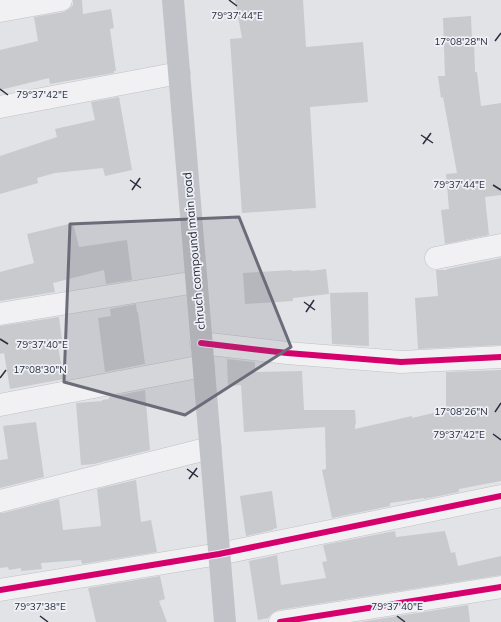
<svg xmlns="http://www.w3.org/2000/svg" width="501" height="622" viewBox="0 0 501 622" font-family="Mulish,sans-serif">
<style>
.building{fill:#c8cacd}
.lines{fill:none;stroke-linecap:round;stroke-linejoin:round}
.minor-casing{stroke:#c0c1c4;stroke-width:23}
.minor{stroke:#f1f1f3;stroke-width:22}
.secondary{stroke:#c2c3c8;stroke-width:22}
.cycleway-casing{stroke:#eff1f6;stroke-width:8}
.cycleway{stroke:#d6006c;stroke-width:6}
.marked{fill:#6a6d79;fill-opacity:0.2;stroke:#6a6d79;stroke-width:3;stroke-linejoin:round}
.ticks{fill:none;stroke:#292e3f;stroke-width:1.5}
.labels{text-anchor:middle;stroke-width:3.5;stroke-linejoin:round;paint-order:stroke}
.street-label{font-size:12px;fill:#292e3f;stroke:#eff1f6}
.ticks-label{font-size:10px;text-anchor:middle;fill:#292e3f;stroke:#eff1f6;stroke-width:3.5;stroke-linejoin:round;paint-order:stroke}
</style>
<rect width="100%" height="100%" fill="#e2e3e6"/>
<path class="building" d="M 73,0 L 82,0 L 83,14 L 111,9 L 114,28 L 110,29 L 116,71 L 114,71 L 114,73 L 50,84 L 49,78 L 0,90 L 0,50 L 38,41 L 34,17 L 64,12 L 69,9 L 73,5 Z
M 235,0 L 303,0 L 306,47 L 363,42 L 368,102 L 310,107 L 316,208 L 242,213 L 230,39 L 242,38 Z
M 471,16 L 472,41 L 474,41 L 475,72 L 477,72 L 481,106 L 501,103 L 501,195 L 485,197 L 489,235 L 445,244 L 441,210 L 449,209 L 446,174 L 457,173 L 443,97 L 441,98 L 438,76 L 445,76 L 443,18 Z
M 119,97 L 132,170 L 105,176 L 103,168 L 55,173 L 37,178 L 38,183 L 0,194 L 0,156 L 57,137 L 55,129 L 95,120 L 91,102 Z
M 73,223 L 79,247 L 127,240 L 132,280 L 106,284 L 104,270 L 53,283 L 55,292 L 0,301 L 0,272 L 34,263 L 27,234 Z
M 501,258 L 501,345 L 418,349 L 415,298 L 438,296 L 436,270 L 447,270 L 447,269 Z
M 326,269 L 329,294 L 293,298 L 293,301 L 245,304 L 243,273 L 292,270 L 292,271 L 310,270 L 310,271 Z
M 368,292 L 369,346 L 332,344 L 330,293 Z
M 136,304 L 137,312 L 138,312 L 145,364 L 105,372 L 98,318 L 111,316 L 110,309 Z
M 59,317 L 62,340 L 57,341 L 64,379 L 10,389 L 4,353 L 0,354 L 0,326 Z
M 227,359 L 255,362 L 255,372 L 302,371 L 304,410 L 355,410 L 356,424 L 355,425 L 355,429 L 412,416 L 412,418 L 433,413 L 446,412 L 446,372 L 501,370 L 501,481 L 459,489 L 459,492 L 424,499 L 424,498 L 390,503 L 390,506 L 332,518 L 322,470 L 326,469 L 325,427 L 244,432 L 241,385 L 228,386 Z
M 145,390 L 150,450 L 94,464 L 81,465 L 76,403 L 102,401 L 102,400 L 109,399 L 109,397 Z
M 36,422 L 44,477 L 0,488 L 0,460 L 8,459 L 3,426 Z
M 136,480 L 141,522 L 151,520 L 157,552 L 82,564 L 81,560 L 41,563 L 42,569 L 21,571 L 21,568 L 9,570 L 8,567 L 0,568 L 0,513 L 3,513 L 59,499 L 63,530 L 101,526 L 97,489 Z
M 272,491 L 277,528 L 273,529 L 273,530 L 246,536 L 240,496 Z
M 395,531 L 396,537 L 445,531 L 451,553 L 455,552 L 458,566 L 501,556 L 501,575 L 278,610 L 272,613 L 268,618 L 258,620 L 249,561 L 277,555 L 281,585 L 326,578 L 322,562 L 327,561 L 323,545 Z
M 160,576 L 165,599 L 159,601 L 167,622 L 96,622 L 88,588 Z
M 468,605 L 470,622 L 360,622 Z"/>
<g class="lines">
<g class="minor-casing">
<path id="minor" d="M 0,11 L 61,0
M 0,107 L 179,73
M 436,258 L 501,245
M 0,314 L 196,282
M 201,343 L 287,353 L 401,362 L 501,357
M 0,405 L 203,366
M 0,501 L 210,448
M 0,590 L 219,554 L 501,496
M 280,622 L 501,587"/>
</g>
<use href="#minor" class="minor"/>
<path class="secondary" d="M 173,0 L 225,622"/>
<g class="cycleway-casing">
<path id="cycleway" d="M 201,343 L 287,353 L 401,362 L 501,357
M 0,590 L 219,554 L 501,496
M 280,622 L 501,587"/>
</g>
<use href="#cycleway" class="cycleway"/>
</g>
<path class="marked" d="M 239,217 L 291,347 L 185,415 L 64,382 L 70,224 Z"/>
<path class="ticks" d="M 229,0 L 237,6M 495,41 L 501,33M 0,89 L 8,95M 421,135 L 433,143M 423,144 L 431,133M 130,180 L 141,188M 493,185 L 501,190M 132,190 L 140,178M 304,302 L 315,310M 306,312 L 314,300M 0,339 L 8,344M 0,378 L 6,370M 495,412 L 501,403M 493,434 L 501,440M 187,469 L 198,477M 189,479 L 197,468M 40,616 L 48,622M 397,616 L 405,622"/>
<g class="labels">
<g class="street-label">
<text transform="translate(194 251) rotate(-95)" y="4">chruch compound main road</text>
</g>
</g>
<g class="ticks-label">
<text x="237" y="19">79°37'44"E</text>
<text x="461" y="45">17°08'28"N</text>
<text x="42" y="98">79°37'42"E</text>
<text x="459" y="188">79°37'44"E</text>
<text x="42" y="348">79°37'40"E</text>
<text x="40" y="373">17°08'30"N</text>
<text x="461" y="415">17°08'26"N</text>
<text x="459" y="438">79°37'42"E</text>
<text x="40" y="610">79°37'38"E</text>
<text x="397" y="610">79°37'40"E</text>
</g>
</svg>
